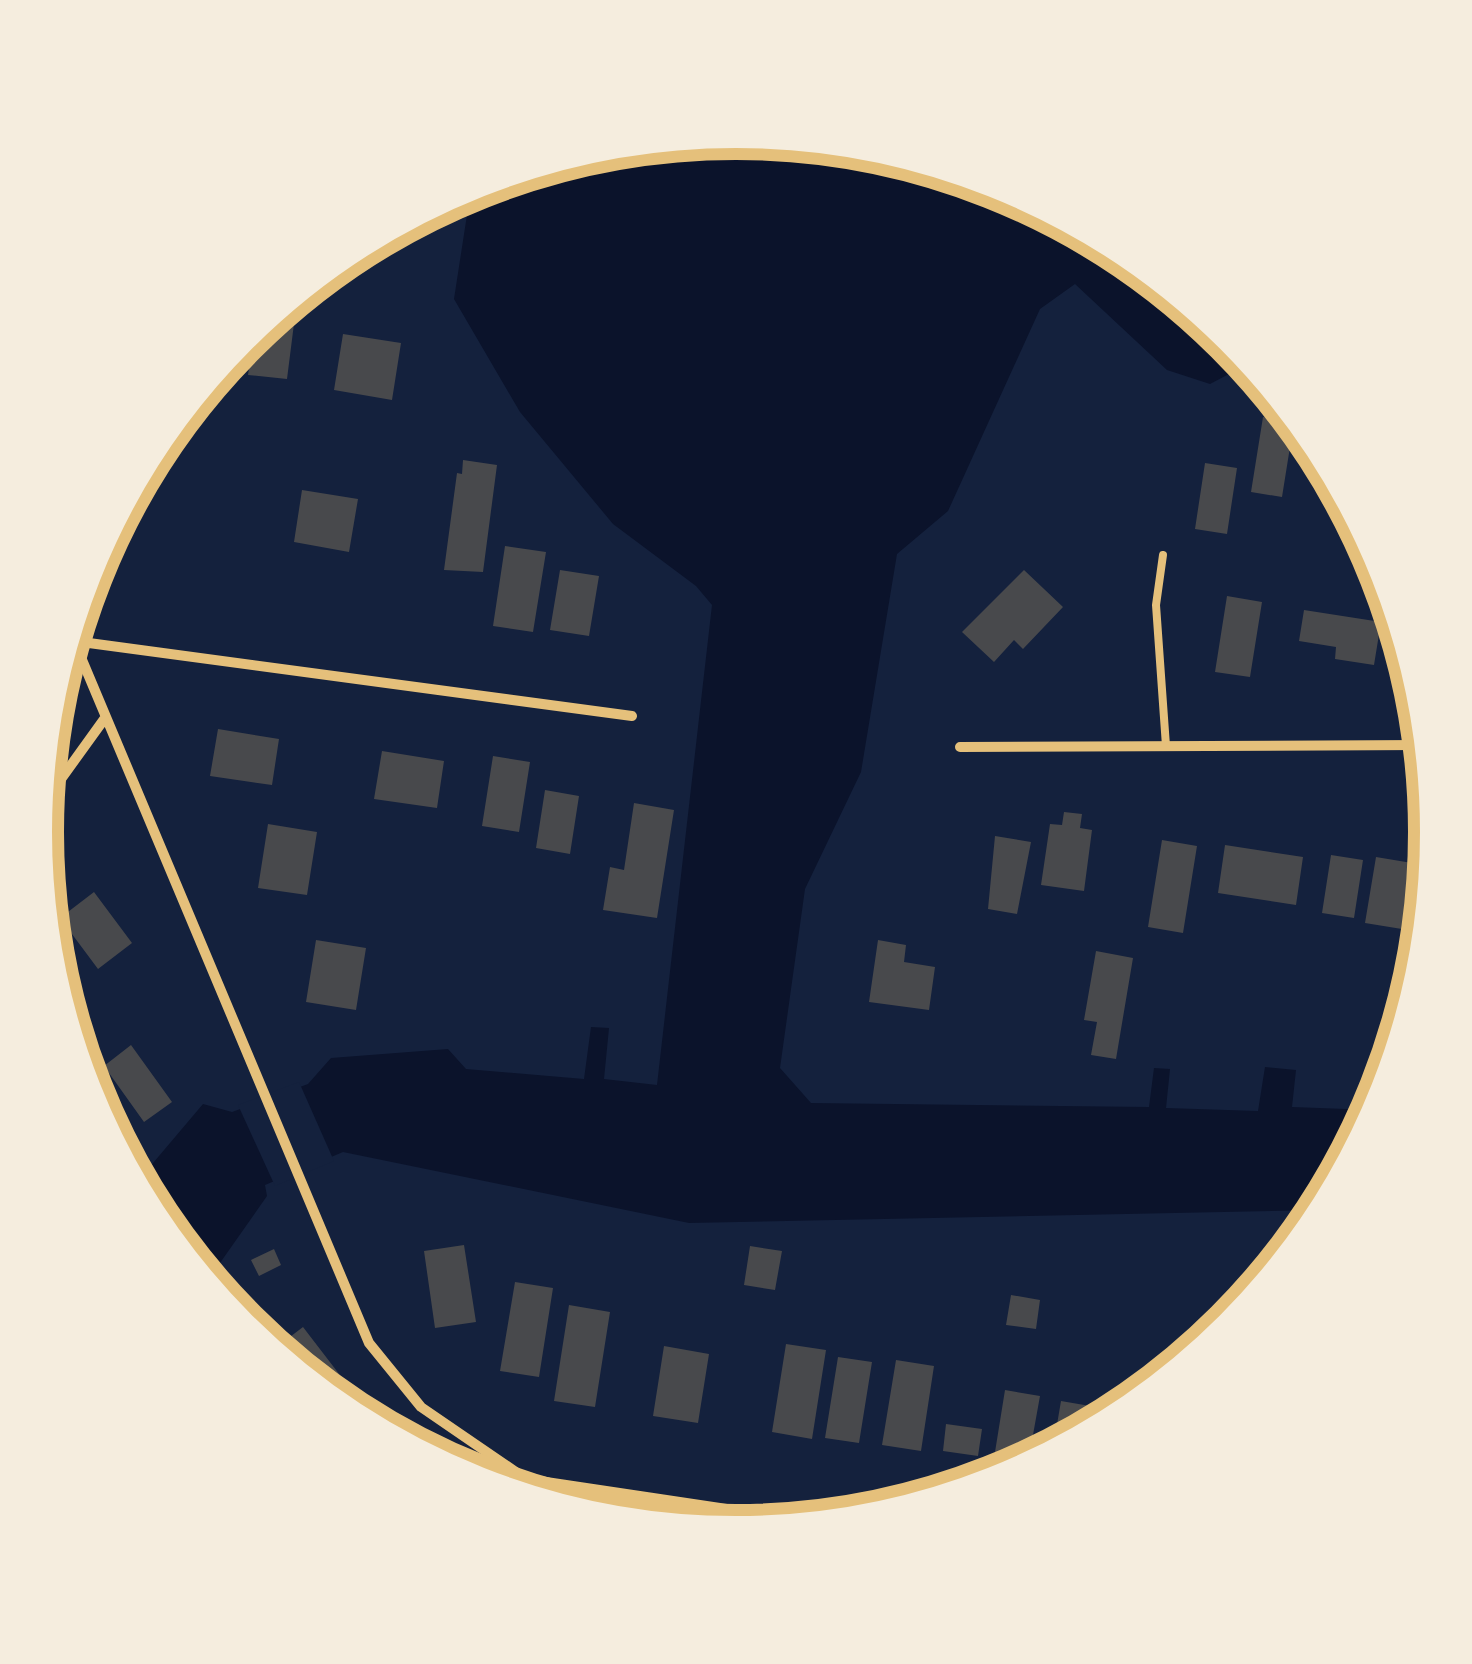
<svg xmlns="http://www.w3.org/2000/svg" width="1472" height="1664" viewBox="0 0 1472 1664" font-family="'Roboto Condensed',sans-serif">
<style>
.water{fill:#0b132b}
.pier{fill:#14213d}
.building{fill:#48494c}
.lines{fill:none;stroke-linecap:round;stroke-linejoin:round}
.service{stroke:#e5c07b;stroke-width:8}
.minor{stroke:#e5c07b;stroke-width:10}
.rim{fill:none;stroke:#e5c07b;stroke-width:12}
</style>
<rect width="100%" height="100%" fill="#14213d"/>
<path class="water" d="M 737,136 C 781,140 830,140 874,150 C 1009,180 1159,256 1248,364 L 1210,384 L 1167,370 L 1075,284 L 1040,309 L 948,511 L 897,554 L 861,772 L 805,889 L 780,1068 L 811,1103 L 1149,1107 L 1154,1068 L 1170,1069 L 1166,1108 L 1258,1111 L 1265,1067 L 1296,1070 L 1292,1107 L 1373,1110 L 1319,1210 L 689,1223 L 343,1152 L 265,1185 L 267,1196 L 208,1280 L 157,1218 L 137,1182 L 203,1104 L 232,1112 L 308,1084 L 331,1058 L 448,1049 L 466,1069 L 584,1079 L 591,1027 L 609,1028 L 604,1079 L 657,1085 L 712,605 L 696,586 L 613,524 L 520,412 L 454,299 L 471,189 L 601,149 Z"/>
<path class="pier" d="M 299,1082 L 334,1161 L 275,1186 L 238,1105 Z"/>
<path class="building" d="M 293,300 L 297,300 L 287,379 L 248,375 L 254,332 Z
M 343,334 L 401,343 L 392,400 L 334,390 Z
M 1263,417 L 1294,422 L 1282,497 L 1251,492 Z
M 463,460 L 497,465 L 483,572 L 444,570 L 457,473 L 462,474 Z
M 1205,463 L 1237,468 L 1227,534 L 1195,529 Z
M 302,490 L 358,499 L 349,552 L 294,542 Z
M 505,546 L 546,552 L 533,632 L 493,626 Z
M 560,570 L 599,576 L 589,636 L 550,630 Z
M 1024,570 L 1063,607 L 1023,649 L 1014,640 L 994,662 L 962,632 Z
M 1227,596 L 1262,602 L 1250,677 L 1215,672 Z
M 1304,610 L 1381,622 L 1374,665 L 1335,659 L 1336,647 L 1299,641 Z
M 218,729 L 279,739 L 272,785 L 210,776 Z
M 382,751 L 444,761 L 437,808 L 374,799 Z
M 493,756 L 530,762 L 519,832 L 482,826 Z
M 545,790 L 579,796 L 570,854 L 536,848 Z
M 634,803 L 674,810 L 657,918 L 603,910 L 610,867 L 624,870 Z
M 1064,812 L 1082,814 L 1080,828 L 1092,830 L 1084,891 L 1041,885 L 1050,824 L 1062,825 Z
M 268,824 L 317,832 L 307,895 L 258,888 Z
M 995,836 L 1031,842 L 1017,914 L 988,909 Z
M 1162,840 L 1197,846 L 1183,933 L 1148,927 Z
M 1225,845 L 1303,857 L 1296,905 L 1218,893 Z
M 1331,855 L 1363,860 L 1354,918 L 1322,913 Z
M 1376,857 L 1418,864 L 1408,930 L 1365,923 Z
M 94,892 L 132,943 L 98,969 L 60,918 Z
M 316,940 L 366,948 L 356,1010 L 306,1002 Z
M 878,940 L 906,945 L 904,962 L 935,967 L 929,1010 L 869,1002 Z
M 1096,951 L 1133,958 L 1116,1059 L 1091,1055 L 1097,1022 L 1084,1020 Z
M 131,1045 L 172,1102 L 144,1122 L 104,1066 Z
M 464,1245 L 476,1322 L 435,1328 L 424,1251 Z
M 750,1246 L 782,1251 L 775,1290 L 744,1285 Z
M 274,1249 L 281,1265 L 259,1276 L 251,1260 Z
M 515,1282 L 553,1288 L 539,1377 L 500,1371 Z
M 1011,1295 L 1040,1300 L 1036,1329 L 1006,1325 Z
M 569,1305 L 610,1312 L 595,1407 L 554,1401 Z
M 303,1327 L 346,1383 L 330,1395 L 274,1349 Z
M 786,1344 L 826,1350 L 812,1439 L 772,1432 Z
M 664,1346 L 709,1354 L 698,1423 L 653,1416 Z
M 838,1357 L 872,1362 L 859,1443 L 825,1438 Z
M 896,1360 L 934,1366 L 921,1451 L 882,1445 Z
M 1005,1390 L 1040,1396 L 1029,1457 L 995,1452 Z
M 1061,1401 L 1096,1407 L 1093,1427 L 1053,1448 Z
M 946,1424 L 982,1429 L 978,1456 L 943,1451 Z"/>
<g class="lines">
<path class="service" d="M 1163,555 L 1156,605 L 1166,746"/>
<path class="minor" d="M 72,636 L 369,1343 L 421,1407 L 526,1479 L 524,1492
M 74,641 L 632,716
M 960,747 L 1423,745
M 43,804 L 105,718
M 526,1479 L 808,1521"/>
</g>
<path d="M0 0H1472V1664H0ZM58 832a678 678 0 1 1 1356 0a678 678 0 1 1-1356 0Z" fill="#f5edde" fill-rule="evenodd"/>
<path class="rim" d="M58 832a678 678 0 1 1 1356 0a678 678 0 1 1-1356 0Z"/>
</svg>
